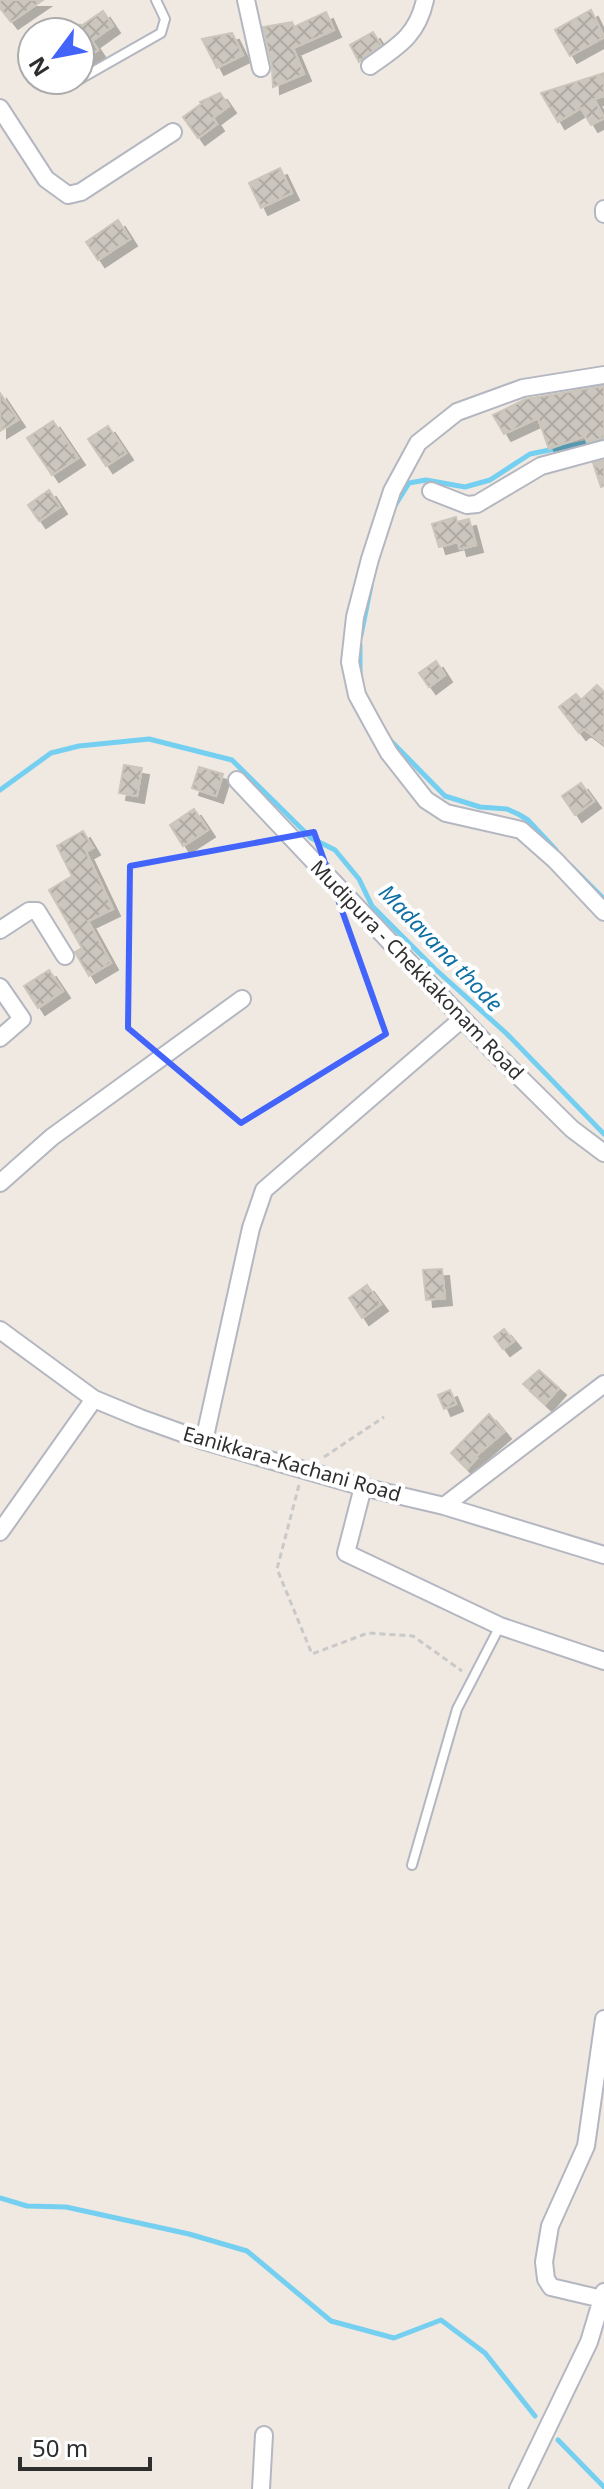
<svg xmlns="http://www.w3.org/2000/svg" width="604" height="2489" viewBox="0 0 604 2489" font-family="'Noto Sans',sans-serif">
<style>
.lines{fill:none;stroke-linecap:round;stroke-linejoin:round}
.stream{stroke:#75cff0;stroke-width:5}
.building{fill:url(#building-cross-hatch);stroke:#cbc5ba;stroke-width:2;filter:url(#shadow)}
.service-casing{stroke:#b4b7c1;stroke-width:12}
.minor-casing{stroke:#b4b7c1;stroke-width:20}
.path{stroke:#c9c9c9;stroke-width:3;stroke-dasharray:6 4;stroke-linecap:butt}
.service{stroke:#fff;stroke-width:8}
.minor{stroke:#fff;stroke-width:16}
.marked{fill:none;stroke:#4264fb;stroke-width:6;stroke-linejoin:round}
.labels{text-anchor:middle;stroke-width:8;stroke-linejoin:round;paint-order:stroke}
.street-label{font-size:20px;fill:#2e2e2e;stroke:#fff}
.water-label{font-size:22px;font-style:italic;fill:#0d6fa3;stroke:#fff}
</style>
<defs>
<pattern id="building-cross-hatch" width="8" height="8" patternUnits="userSpaceOnUse" patternTransform="scale(2)"><rect width="8" height="8" fill="#cbc7bf"/><path d="M0 0l8 8M0 8l8-8" fill="none" stroke="#afaba4"/></pattern>
<filter id="shadow"><feDropShadow dx="7" dy="7" stdDeviation="0" flood-color="#0004"/></filter>
</defs>
<rect width="100%" height="100%" fill="#efe9e1"/>
<g class="lines">
<path class="stream" d="M 396,504 L 409,483 L 426,480 L 465,487 L 490,480 L 530,454 L 604,439
M 361,635 L 371,586
M 360,645 L 360,675
M 391,741 L 445,796 L 480,807 L 507,809 L 518,814 L 528,820 L 556,850
M 0,790 L 51,753 L 79,746 L 149,739 L 232,760 L 311,838 L 335,850 L 359,879 L 372,906 L 434,968 L 507,1034 L 604,1134
M 571,866 L 604,899
M 0,2198 L 27,2206 L 66,2207 L 189,2234 L 247,2251 L 331,2321 L 394,2338 L 441,2320 L 485,2353 L 535,2416
M 558,2440 L 604,2487"/>
</g>
<path class="building" d="M 0,0 L 43,0 L 11,22 L 0,8 Z
M 591,10 L 604,37 L 570,56 L 555,30 Z
M 103,11 L 113,26 L 92,41 L 98,50 L 80,62 L 80,24 L 81,26 Z
M 326,12 L 334,30 L 293,48 L 304,74 L 273,87 L 272,66 L 263,27 L 292,22 L 294,27 Z
M 373,32 L 381,45 L 359,62 L 350,45 Z
M 232,33 L 243,55 L 217,68 L 202,39 Z
M 604,73 L 604,96 L 594,99 L 604,118 L 591,125 L 581,108 L 558,122 L 541,93 Z
M 220,93 L 229,106 L 213,118 L 217,124 L 198,138 L 183,117 L 201,104 L 200,102 Z
M 280,168 L 292,193 L 261,208 L 249,183 Z
M 118,220 L 130,239 L 98,260 L 86,242 Z
M 604,386 L 604,438 L 587,442 L 585,436 L 549,449 L 538,418 L 504,434 L 493,415 L 526,399 Z
M 0,393 L 18,420 L 0,431 Z
M 53,421 L 78,458 L 52,475 L 27,438 Z
M 108,426 L 126,453 L 106,466 L 88,439 Z
M 604,460 L 604,486 L 601,487 L 593,463 Z
M 49,490 L 60,507 L 39,521 L 28,505 Z
M 456,517 L 457,522 L 469,519 L 476,545 L 460,549 L 458,542 L 439,547 L 432,524 Z
M 436,661 L 445,675 L 429,687 L 419,673 Z
M 597,685 L 604,692 L 604,744 L 584,729 L 579,733 L 559,707 L 576,694 L 581,700 Z
M 124,765 L 142,768 L 137,796 L 119,793 Z
M 199,767 L 223,774 L 216,796 L 192,788 Z
M 581,783 L 594,801 L 575,815 L 562,796 Z
M 194,809 L 208,830 L 183,846 L 170,825 Z
M 83,831 L 93,848 L 86,852 L 113,909 L 88,921 L 111,963 L 89,976 L 75,952 L 82,948 L 49,890 L 72,876 L 57,846 Z
M 49,970 L 63,991 L 38,1008 L 24,986 Z
M 442,1269 L 445,1298 L 426,1300 L 423,1270 Z
M 367,1285 L 381,1304 L 362,1318 L 349,1298 Z
M 504,1329 L 514,1341 L 503,1349 L 494,1337 Z
M 539,1370 L 559,1388 L 545,1404 L 523,1384 Z
M 450,1390 L 456,1404 L 444,1409 L 438,1395 Z
M 489,1414 L 504,1432 L 475,1457 L 477,1458 L 467,1469 L 451,1453 Z"/>
<g class="lines">
<g class="service-casing">
<path id="service" d="M 80,79 L 161,33 L 165,19 L 156,0
M 412,1865 L 457,1709 L 500,1626"/>
</g>
<g class="minor-casing">
<path id="minor" d="M 246,0 L 261,68
M 370,66 C 398,46 417,36 425,0
M 0,108 L 46,179 L 68,195 L 81,192 L 173,132
M 604,209 L 604,214
M 604,375 L 523,388 L 457,412 L 418,443 L 392,491 L 370,559 L 355,617 L 350,662 L 357,695 L 375,728 L 389,753 L 426,800 L 446,813 L 521,830 L 555,860 L 604,912
M 431,491 L 467,505 L 477,504 L 541,466 L 604,449
M 237,780 L 492,1050 L 572,1129 L 604,1153
M 0,930 L 29,911 L 37,911 L 65,956
M 0,987 L 22,1019 L 0,1038
M 0,1183 L 52,1137 L 242,999
M 0,1330 L 94,1399 L 140,1418 L 204,1441 L 363,1487 L 444,1506 L 604,1555
M 204,1441 L 251,1228 L 264,1190 L 462,1019
M 363,1487 L 346,1553 L 500,1626 L 604,1661
M 444,1506 L 604,1384
M 0,1532 L 94,1399
M 602,2299 L 551,2287 L 546,2279 L 544,2262 L 550,2226 L 586,2146 L 604,2019
M 261,2489 L 264,2435
M 518,2489 L 589,2342 L 604,2292"/>
</g>
<path class="path" d="M 324,1457 L 384,1417
M 299,1485 L 277,1569 L 312,1654 L 368,1633 L 413,1636 L 462,1671"/>
<use href="#service" class="service"/>
<use href="#minor" class="minor"/>
</g>
<path class="marked" d="M 314,832 L 386,1034 L 241,1123 L 128,1028 L 130,866 Z"/>
<g class="labels">
<g class="street-label">
<text transform="translate(417 970) rotate(46)" y="7">Mudipura - Chekkakonam Road</text>
<text transform="translate(292 1464) rotate(16)" y="7">Eanikkara-Kachani Road</text>
</g>
<g class="water-label">
<text transform="translate(441 948) rotate(46)" y="8">Madavana thode</text>
</g>
</g>
<g transform="translate(56 56) rotate(238)"><circle r="38" fill="#ffffff" stroke="#ababab" stroke-width="2"/>
<path d="M0-6L14 30L0 20L-14 30Z" fill="#4264fb"/>
<text y="-12" font-size="22" font-weight="bold" text-anchor="middle" fill="#2e2e2e">N</text>
</g>
<path d="M20 2457v12h130v-12" fill="none" stroke="#2e2e2e" stroke-width="4"/>
<text x="32" y="2457" font-size="24" fill="#2e2e2e" stroke="#ffffff" stroke-width="6" paint-order="stroke">50 m</text>
</svg>
